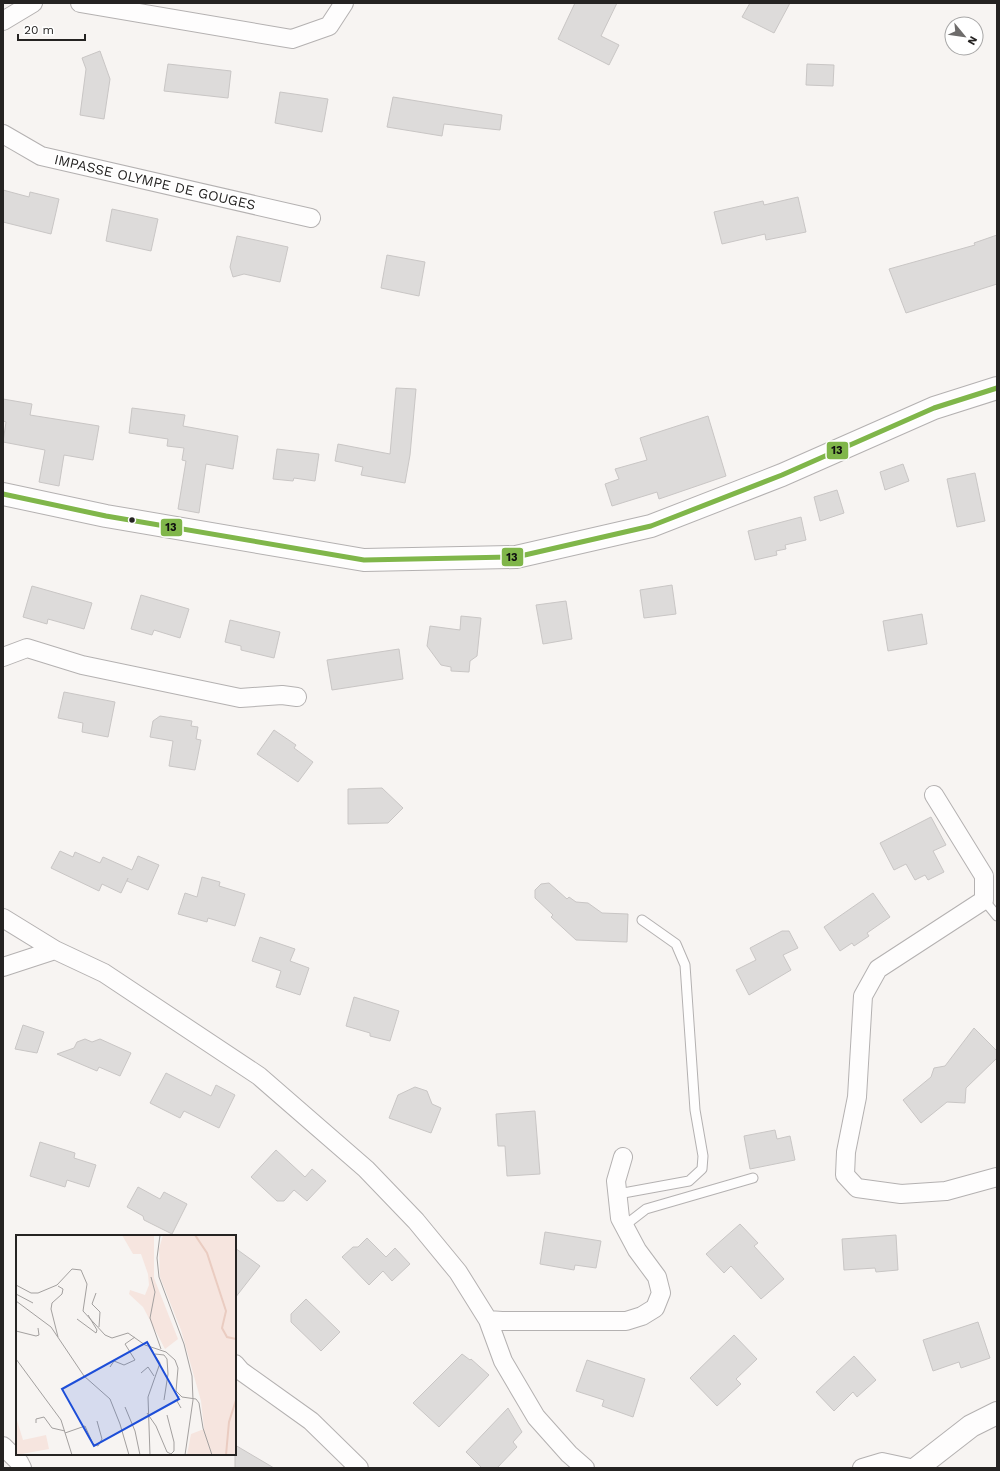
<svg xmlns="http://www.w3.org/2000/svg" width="1000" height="1471" viewBox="0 0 1000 1471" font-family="'Work Sans',sans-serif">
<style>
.building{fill:#dddbda;stroke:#c9c6c5}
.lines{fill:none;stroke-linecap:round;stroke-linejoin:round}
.service-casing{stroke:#b4b1b1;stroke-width:11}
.minor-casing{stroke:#b4b1b1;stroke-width:20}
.tertiary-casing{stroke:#b4b1b1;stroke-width:24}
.secondary-casing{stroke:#b4b1b1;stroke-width:24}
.service{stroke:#fefdfd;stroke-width:9}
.minor{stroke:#fefdfd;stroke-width:18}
.tertiary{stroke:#fefdfd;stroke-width:22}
.secondary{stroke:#fefdfd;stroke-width:22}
.bus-1-casing{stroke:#fff;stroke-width:8}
.bus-1{stroke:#80b64a;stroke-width:5}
.bus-dot{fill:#252322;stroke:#fff;stroke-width:1.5}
.labels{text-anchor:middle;stroke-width:3;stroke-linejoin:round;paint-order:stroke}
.street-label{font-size:14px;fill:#252322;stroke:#fff}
.inset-river{fill:none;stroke:#eaccc1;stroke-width:2}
.inset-road{fill:none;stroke:#a3a09f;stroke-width:1}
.view{fill:#1d4ed8;fill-opacity:0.15;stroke:#1d4ed8;stroke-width:2}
.inset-edge{fill:none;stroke:#252322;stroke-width:2}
.line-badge{stroke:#fff;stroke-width:1.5}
.pale-badge-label{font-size:11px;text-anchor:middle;font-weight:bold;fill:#111}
</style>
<rect width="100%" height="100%" fill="#f7f4f2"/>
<path class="building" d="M 575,3 L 617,3 L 601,36 L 619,45 L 609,65 L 558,39 Z
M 750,3 L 790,3 L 774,33 L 742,17 Z
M 100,51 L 110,79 L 104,119 L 80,115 L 86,69 L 82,58 Z
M 168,64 L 231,71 L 228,98 L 164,91 Z
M 807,64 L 834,65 L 833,86 L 806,85 Z
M 280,92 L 328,99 L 322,132 L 275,123 Z
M 393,97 L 502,115 L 500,130 L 444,124 L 442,136 L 387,127 Z
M 3,190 L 29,197 L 30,192 L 59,199 L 51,234 L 3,222 Z
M 798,197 L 806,232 L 766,240 L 765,234 L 722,244 L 714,212 L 763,201 L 764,205 Z
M 112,209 L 158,219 L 151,251 L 106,241 Z
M 997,235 L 997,284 L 906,313 L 889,269 L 975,245 L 974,243 Z
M 237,236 L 288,247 L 280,282 L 244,274 L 233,277 L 230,267 Z
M 387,255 L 425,262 L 419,296 L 381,288 Z
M 396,388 L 416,389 L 410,455 L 405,483 L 361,475 L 363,467 L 335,461 L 338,444 L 390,454 Z
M 3,399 L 32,404 L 30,415 L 99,426 L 93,460 L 64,455 L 59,486 L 39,482 L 45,450 L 3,442 L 6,422 L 3,421 Z
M 132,408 L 185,415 L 183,426 L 238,436 L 233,469 L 206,464 L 199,513 L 178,509 L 186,461 L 182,460 L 184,448 L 167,446 L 168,439 L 129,433 Z
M 708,416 L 726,476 L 659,499 L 657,492 L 612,506 L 605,484 L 619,479 L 615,469 L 647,460 L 640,438 Z
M 277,449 L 319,454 L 315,481 L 294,478 L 293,481 L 273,479 Z
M 903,464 L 909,481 L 885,490 L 880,472 Z
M 975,473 L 985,521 L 957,527 L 947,479 Z
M 837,490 L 844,513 L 820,521 L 814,497 Z
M 801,517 L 806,540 L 785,545 L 786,549 L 776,551 L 777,555 L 755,560 L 748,531 Z
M 672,585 L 676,614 L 644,618 L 640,590 Z
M 32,586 L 92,603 L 84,629 L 48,619 L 47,624 L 23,617 Z
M 141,595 L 189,609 L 180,638 L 154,630 L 152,635 L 131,629 Z
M 566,601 L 572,639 L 543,644 L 536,605 Z
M 922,614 L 927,644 L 888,651 L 883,621 Z
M 461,616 L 481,618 L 477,656 L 470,661 L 469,672 L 451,671 L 451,667 L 441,665 L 427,646 L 430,626 L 460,630 Z
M 230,620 L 280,632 L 274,658 L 241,650 L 241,646 L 225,642 Z
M 399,649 L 403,679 L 332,690 L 327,660 Z
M 64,692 L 115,702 L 108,737 L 82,732 L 83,723 L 58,718 Z
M 160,716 L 192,721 L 191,726 L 198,727 L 196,739 L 201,740 L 195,770 L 169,766 L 173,741 L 150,737 L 153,721 Z
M 274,730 L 296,745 L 294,748 L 313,762 L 298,782 L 257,754 Z
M 382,788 L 403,808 L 388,823 L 348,824 L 348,789 Z
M 931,817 L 946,845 L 933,851 L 944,872 L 928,880 L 925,875 L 915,880 L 906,864 L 894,870 L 880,843 Z
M 60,851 L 73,857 L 75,852 L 100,863 L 103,857 L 132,870 L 138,856 L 159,865 L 148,890 L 127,881 L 128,878 L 121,893 L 102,884 L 99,891 L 51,868 Z
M 202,877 L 220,882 L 219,886 L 245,894 L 235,926 L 208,918 L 207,922 L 178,914 L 185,893 L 197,897 Z
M 549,883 L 567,899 L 569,897 L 576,902 L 588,903 L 602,913 L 628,914 L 627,942 L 576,940 L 551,917 L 553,915 L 535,898 L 535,890 L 541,884 Z
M 873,893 L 890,917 L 867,933 L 869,936 L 854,946 L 852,943 L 840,951 L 824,927 Z
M 782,931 L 789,931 L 798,948 L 783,955 L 791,970 L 749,995 L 736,970 L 756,960 L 750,948 Z
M 260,937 L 295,949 L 290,961 L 309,968 L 300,995 L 276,987 L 281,971 L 252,961 Z
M 354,997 L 399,1011 L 390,1041 L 370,1036 L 370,1033 L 346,1026 Z
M 23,1025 L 44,1032 L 37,1053 L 15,1049 Z
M 974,1028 L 997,1051 L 997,1058 L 966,1088 L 965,1103 L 947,1102 L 921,1123 L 903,1100 L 931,1077 L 934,1068 L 945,1066 Z
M 85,1039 L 92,1042 L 100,1039 L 131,1053 L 120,1076 L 99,1067 L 97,1071 L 57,1054 L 74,1048 L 77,1042 Z
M 166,1073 L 211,1096 L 216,1085 L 235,1095 L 219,1128 L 184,1111 L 180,1118 L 150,1103 Z
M 415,1087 L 427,1091 L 432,1104 L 441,1108 L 431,1133 L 389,1118 L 398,1095 Z
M 535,1111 L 540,1174 L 507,1176 L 505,1146 L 498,1146 L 496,1114 Z
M 775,1130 L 777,1139 L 790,1136 L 795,1160 L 750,1169 L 744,1136 Z
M 40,1142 L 75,1153 L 74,1158 L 96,1165 L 89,1187 L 67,1180 L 65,1187 L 30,1176 Z
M 276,1150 L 305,1177 L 312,1169 L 326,1181 L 307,1201 L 294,1190 L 284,1201 L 277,1201 L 251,1177 Z
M 138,1187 L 160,1199 L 164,1192 L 187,1204 L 172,1234 L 144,1220 L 143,1216 L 127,1207 Z
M 740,1224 L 758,1243 L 754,1246 L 784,1279 L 761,1299 L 731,1266 L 724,1273 L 706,1254 Z
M 545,1232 L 601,1241 L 596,1268 L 575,1265 L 574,1270 L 540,1264 Z
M 896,1235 L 898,1270 L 876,1272 L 875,1268 L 844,1270 L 842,1239 Z
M 367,1238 L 386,1257 L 395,1248 L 410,1264 L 392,1281 L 383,1271 L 369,1285 L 342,1257 L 353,1247 L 358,1247 Z
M 235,1248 L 260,1266 L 235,1298 Z
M 306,1299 L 340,1332 L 321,1351 L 291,1322 L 291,1314 Z
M 978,1322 L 990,1358 L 961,1368 L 959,1362 L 933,1371 L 923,1340 Z
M 734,1335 L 757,1359 L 736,1379 L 741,1384 L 717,1406 L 690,1378 Z
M 462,1354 L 470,1360 L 471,1359 L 489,1375 L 439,1427 L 413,1403 Z
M 854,1356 L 876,1380 L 857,1397 L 853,1392 L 834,1411 L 816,1392 Z
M 587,1360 L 645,1379 L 633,1417 L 602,1406 L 604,1400 L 576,1391 Z
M 508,1408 L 522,1432 L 513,1442 L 517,1447 L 497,1468 L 482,1468 L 466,1452 Z
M 235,1445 L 274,1468 L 235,1468 Z"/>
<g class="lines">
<g class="service-casing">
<path id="service" d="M 984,900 L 997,916
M 618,1194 L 689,1181 L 702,1169 L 703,1156 L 695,1110 L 685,965 L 676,944 L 642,920
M 624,1226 L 646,1209 L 753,1178"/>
</g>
<g class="minor-casing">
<path id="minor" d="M 80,3 L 292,39 L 329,26 L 344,3
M 3,21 L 33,3
M 3,134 L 41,156 L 311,218
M 3,657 L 27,648 L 82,665 L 240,698 L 282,695 L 297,697
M 934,795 L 984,876 L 984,900 L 878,969 L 863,996 L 857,1097 L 846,1152 L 845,1175 L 857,1188 L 901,1194 L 946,1191 L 997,1177
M 3,918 L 55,950 L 104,973 L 259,1076 L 366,1169 L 416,1221 L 458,1272 L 488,1320 L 503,1361 L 536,1417 L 569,1454 L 585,1468
M 3,967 L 55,950
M 488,1320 L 502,1321 L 626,1321 L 642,1316 L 655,1308 L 661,1293 L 657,1277 L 637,1250 L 620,1218 L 616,1181 L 623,1157
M 235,1364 L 241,1371 L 311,1421 L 359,1468
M 3,1446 L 19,1462 L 22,1468
M 862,1468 L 882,1462 L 910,1468"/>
</g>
<g class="tertiary-casing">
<path id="tertiary" d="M 917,1468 L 971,1426 L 997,1413"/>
</g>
<g class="secondary-casing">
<path id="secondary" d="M 3,494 L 106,516 L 364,560 L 516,557 L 651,526 L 782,475 L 934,408 L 997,388"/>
</g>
<use href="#service" class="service"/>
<use href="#minor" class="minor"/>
<use href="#tertiary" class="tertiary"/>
<use href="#secondary" class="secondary"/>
<g class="bus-1-casing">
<path id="bus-1" d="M 3,494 L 106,516 L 364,560 L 516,557 L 651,526 L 782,475 L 934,408 L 997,388"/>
</g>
<use href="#bus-1" class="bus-1"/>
</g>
<circle class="bus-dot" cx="132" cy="520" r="3.5"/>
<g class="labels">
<g class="street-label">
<text transform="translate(155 182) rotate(13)" y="5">IMPASSE OLYMPE DE GOUGES</text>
</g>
</g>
<g transform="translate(16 1235)">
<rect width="220" height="220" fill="#f7f4f2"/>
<path d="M 106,0 L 138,0 L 138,43 L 162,104 L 149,114 L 127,72 L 113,59 L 114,55 L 129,60 L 133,50 L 132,39 L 125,19 L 117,19 ZM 147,0 L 220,0 L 220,220 L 171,220 L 175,199 L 188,194 L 185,166 L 165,95 L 144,42 L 143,14 ZM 0,182 L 7,205 L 30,200 L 33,214 L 0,220 Z" fill="#f6e5df"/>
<path class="inset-river" d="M 179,0 L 191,18 L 210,76 L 206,93 L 211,102 L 220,104M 210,220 L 213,187 L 220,165"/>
<path class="inset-road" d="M 144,0 L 141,23 L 143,42 L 168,109 L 176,141 L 177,165 L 169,220M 135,42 L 139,57 L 134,83 L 145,114M 0,50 L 15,58 L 22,58 L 41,50 L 56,34 L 65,35 L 71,49 L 67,76 L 89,100 L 96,103 L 112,98 L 129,110 L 150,117 L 159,125 L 162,133 L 160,156 L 166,162 L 180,164 L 183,168 L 187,193 L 196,220M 42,51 L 47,54 L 46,59 L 36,68 L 35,74 L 42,102M 80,58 L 76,69 L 84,77 L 83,92M 0,59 L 17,68M 0,66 L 35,92 L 68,141 L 94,164 L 104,189 L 113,220M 61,84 L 80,98 L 81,95 L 72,80M 0,96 L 20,101 L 23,100 L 22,93M 133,112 L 144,128 L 132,162 L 134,220M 139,119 L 148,120 L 151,124 L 152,139 L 148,165M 0,124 L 45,185 L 56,220M 94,132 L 98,126 L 108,130 L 119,125 L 109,109 L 119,102M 125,138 L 132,132 L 138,141M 163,161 L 161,166 L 165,173M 109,172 L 119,196 L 124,220M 131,178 L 140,191 L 151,217 L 155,219 L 158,216 L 158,207 L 151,180M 20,188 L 20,184 L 28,182 L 36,193 L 49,196M 49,198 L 69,191 L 77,209 L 82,211 L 86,204 L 81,186"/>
<path class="view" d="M 131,107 L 163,164 L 78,211 L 46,154 Z"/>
<rect width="220" height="220" class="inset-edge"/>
</g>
<g class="line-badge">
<rect x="826" y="441" width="23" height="19" rx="4" fill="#80b64a"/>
<rect x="160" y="518" width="23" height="19" rx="4" fill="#80b64a"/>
<rect x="501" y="547" width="23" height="20" rx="4" fill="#80b64a"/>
</g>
<g class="pale-badge-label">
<text x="837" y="454">13</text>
<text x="171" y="531">13</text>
<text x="512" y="561">13</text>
</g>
<rect width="1000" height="1471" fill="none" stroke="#252322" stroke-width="8"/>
<g transform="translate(964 36) rotate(119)"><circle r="19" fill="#ffffff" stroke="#a8a7a7"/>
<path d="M0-3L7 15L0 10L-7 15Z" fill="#6e6c6b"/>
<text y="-6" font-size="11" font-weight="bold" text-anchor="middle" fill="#252322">N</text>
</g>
<path d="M18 34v6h67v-6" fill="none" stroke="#252322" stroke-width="2"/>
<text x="24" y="34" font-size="12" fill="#252322" stroke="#ffffff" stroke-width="3" paint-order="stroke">20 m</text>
</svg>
